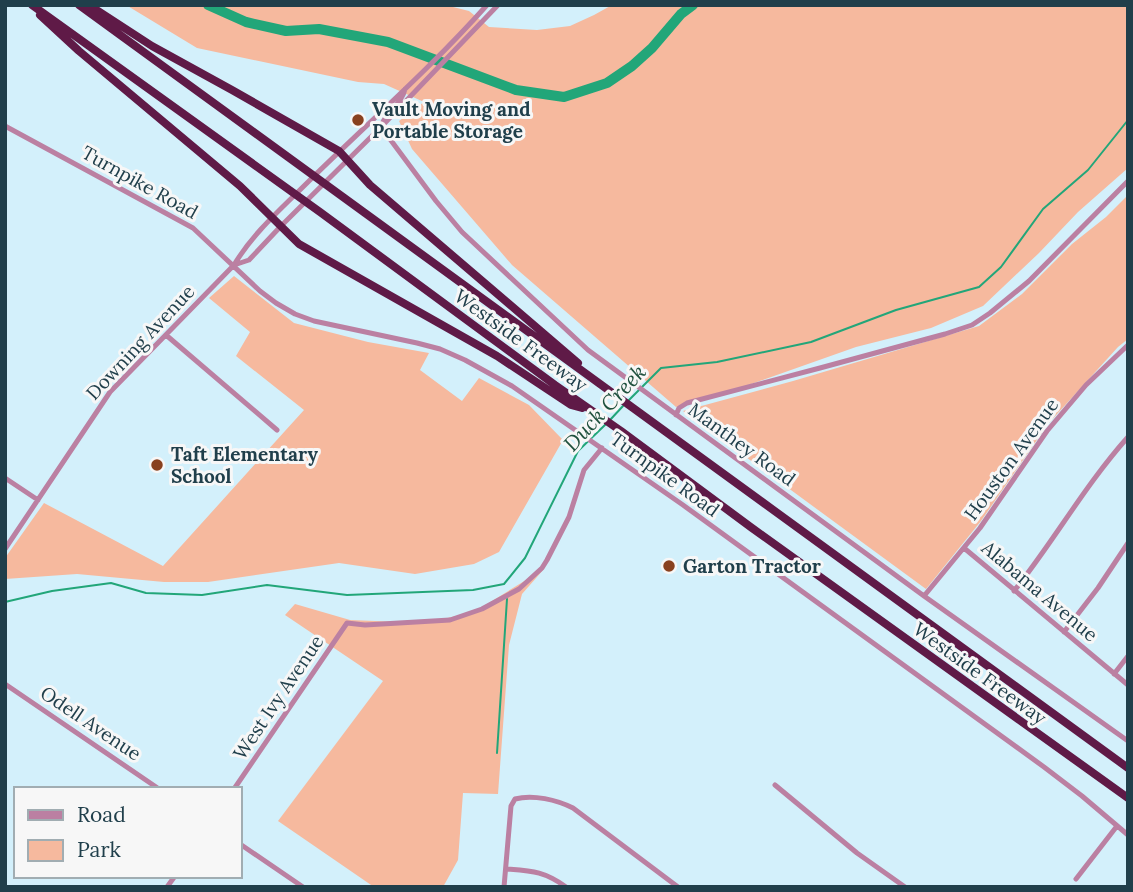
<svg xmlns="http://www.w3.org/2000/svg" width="1133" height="892" viewBox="0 0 1133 892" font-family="Lora,serif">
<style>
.green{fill:#f6b99e}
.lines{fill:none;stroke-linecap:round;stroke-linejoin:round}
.stream{stroke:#22a679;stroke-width:2}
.river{stroke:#22a679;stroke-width:10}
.minor{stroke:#bb80a2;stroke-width:5}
.highway{stroke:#5f1a47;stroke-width:8}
.poi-dot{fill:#88411f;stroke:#f7f7f7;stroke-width:2.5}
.labels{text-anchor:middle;stroke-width:6;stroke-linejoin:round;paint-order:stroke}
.poi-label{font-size:19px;font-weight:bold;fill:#203f4b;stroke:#f7f7f7;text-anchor:start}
.street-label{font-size:19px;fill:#203f4b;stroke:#f7f7f7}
.water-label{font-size:21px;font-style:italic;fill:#20513e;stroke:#f7f7f7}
</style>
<rect width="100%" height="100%" fill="#d3f0fb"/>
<path class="green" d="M 126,5 L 445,5 L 469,11 L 489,27 L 537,30 L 570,26 L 594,15 L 612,5 L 1128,5 L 1128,168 L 1078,212 L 1039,253 L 983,306 L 931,328 L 856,347 L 734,390 L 676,407 L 512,265 L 412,149 L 399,121 L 424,102 L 384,84 L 358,82 L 197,48 Z
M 1128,195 L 1128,339 L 1118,347 L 1048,424 L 981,521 L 926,589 L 683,411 L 793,381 L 979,326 L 1022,294 L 1072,244 L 1106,217 Z
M 234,276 L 294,323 L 368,342 L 429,353 L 420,370 L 462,401 L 479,378 L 529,405 L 563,440 L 499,552 L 474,564 L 415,574 L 339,563 L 208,582 L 164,582 L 77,574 L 5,579 L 5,558 L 44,503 L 163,566 L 304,410 L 236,356 L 250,332 L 209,298 Z
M 544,569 L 522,594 L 509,645 L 498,794 L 463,793 L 458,860 L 443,887 L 374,887 L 278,821 L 383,681 L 285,615 L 295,604 L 350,620 L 425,623 L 474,612 Z"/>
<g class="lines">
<path class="stream" d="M 629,400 L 661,368 L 717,362 L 811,342 L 896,310 L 979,287 L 1001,267 L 1043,209 L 1088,170 L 1128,120
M 610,420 L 623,406
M 5,602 L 52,591 L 111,583 L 146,593 L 202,595 L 267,585 L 347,595 L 473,590 L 504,584 L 525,558 L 578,451 L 606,424
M 497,753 L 507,599"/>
<path class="river" d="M 208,5 L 246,22 L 286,31 L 319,29 L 388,42 L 516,90 L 564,97 L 607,83 L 632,66 L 652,48 L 681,14 L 693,5"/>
<path class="minor" d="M 382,124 C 387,111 402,104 405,89
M 5,126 L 193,228 L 260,291 L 276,303 L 295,314 L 314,321 L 417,343 L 440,349 L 465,360 L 512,386 L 683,505 L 1044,767 L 1082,796 L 1128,835
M 381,127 L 436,201 L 462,232 L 588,350 L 924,596 L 1128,741
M 234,265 L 249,260 L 281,226 L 381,127 L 498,5
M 166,335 L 277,430
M 676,415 L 679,408 L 687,403 L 820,368 L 945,334 L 972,325 L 990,313 L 1029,281 L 1128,181
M 5,478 L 38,500
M 964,548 L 1128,685
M 5,549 L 110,392 L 234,265 C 253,233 282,208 308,182 C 368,123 431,68 487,5
M 1014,591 C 1054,541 1085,485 1128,437
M 924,596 L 980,528 L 1047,431 L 1086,385 L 1128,345
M 1064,632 L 1098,588 L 1128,543
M 1114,674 L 1128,656
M 5,684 L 159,789
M 775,785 L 857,853 L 905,887
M 234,789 L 347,623 L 365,625 L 450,620 L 482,609 L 519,589 L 542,568 L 547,560 L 569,517 L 584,470 L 602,448
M 240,844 L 303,887
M 506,869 C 532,871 544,871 566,887
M 1076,879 L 1117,826
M 167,887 L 175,876
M 504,887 L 511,806 L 515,799 C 533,794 557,800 573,808 L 678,887"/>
<path class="highway" d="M 32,5 L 320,212 L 555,385 L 621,431 L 752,528 L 1128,798
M 79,5 L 1128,768
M 89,5 L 152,46 L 232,90 L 339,151 L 370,185 L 578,363
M 40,15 L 79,51 L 240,186 L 299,244 L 497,356 L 571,405 L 582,408"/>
</g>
<g class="poi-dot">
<circle cx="358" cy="120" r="7"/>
<circle cx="157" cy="465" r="7"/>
<circle cx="669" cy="566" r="7"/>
</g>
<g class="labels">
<g class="poi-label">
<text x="372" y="116">Vault Moving and<tspan x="372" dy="22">Portable Storage</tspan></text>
<text x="171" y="461">Taft Elementary<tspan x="171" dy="22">School</tspan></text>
<text x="683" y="573">Garton Tractor</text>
</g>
<g class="street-label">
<text transform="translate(140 182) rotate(29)" y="7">Turnpike Road</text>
<text transform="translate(521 340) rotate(36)" y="7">Westside Freeway</text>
<text transform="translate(140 342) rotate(-47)" y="7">Downing Avenue</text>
<text transform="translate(742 444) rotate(36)" y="7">Manthey Road</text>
<text transform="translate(1011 459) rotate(-54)" y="7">Houston Avenue</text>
<text transform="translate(665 474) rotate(36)" y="7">Turnpike Road</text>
<text transform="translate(1040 591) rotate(40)" y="7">Alabama Avenue</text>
<text transform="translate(980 673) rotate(36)" y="7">Westside Freeway</text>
<text transform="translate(278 697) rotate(-56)" y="7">West Ivy Avenue</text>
<text transform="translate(91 723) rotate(34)" y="7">Odell Avenue</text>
</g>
<g class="water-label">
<text transform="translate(605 408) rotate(-47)" y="7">Duck Creek</text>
</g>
</g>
<rect width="1133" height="892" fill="none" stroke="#203f4b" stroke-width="14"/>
<rect x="14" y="787" width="228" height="91" fill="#f7f7f7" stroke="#a1adb2" stroke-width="2"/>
<rect x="28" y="810" width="35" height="10" fill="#bb80a2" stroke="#a1adb2" stroke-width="2"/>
<text x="77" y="822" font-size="21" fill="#203f4b">Road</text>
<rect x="28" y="840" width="35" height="21" fill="#f6b99e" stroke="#a1adb2" stroke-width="2"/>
<text x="77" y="857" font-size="21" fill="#203f4b">Park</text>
</svg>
